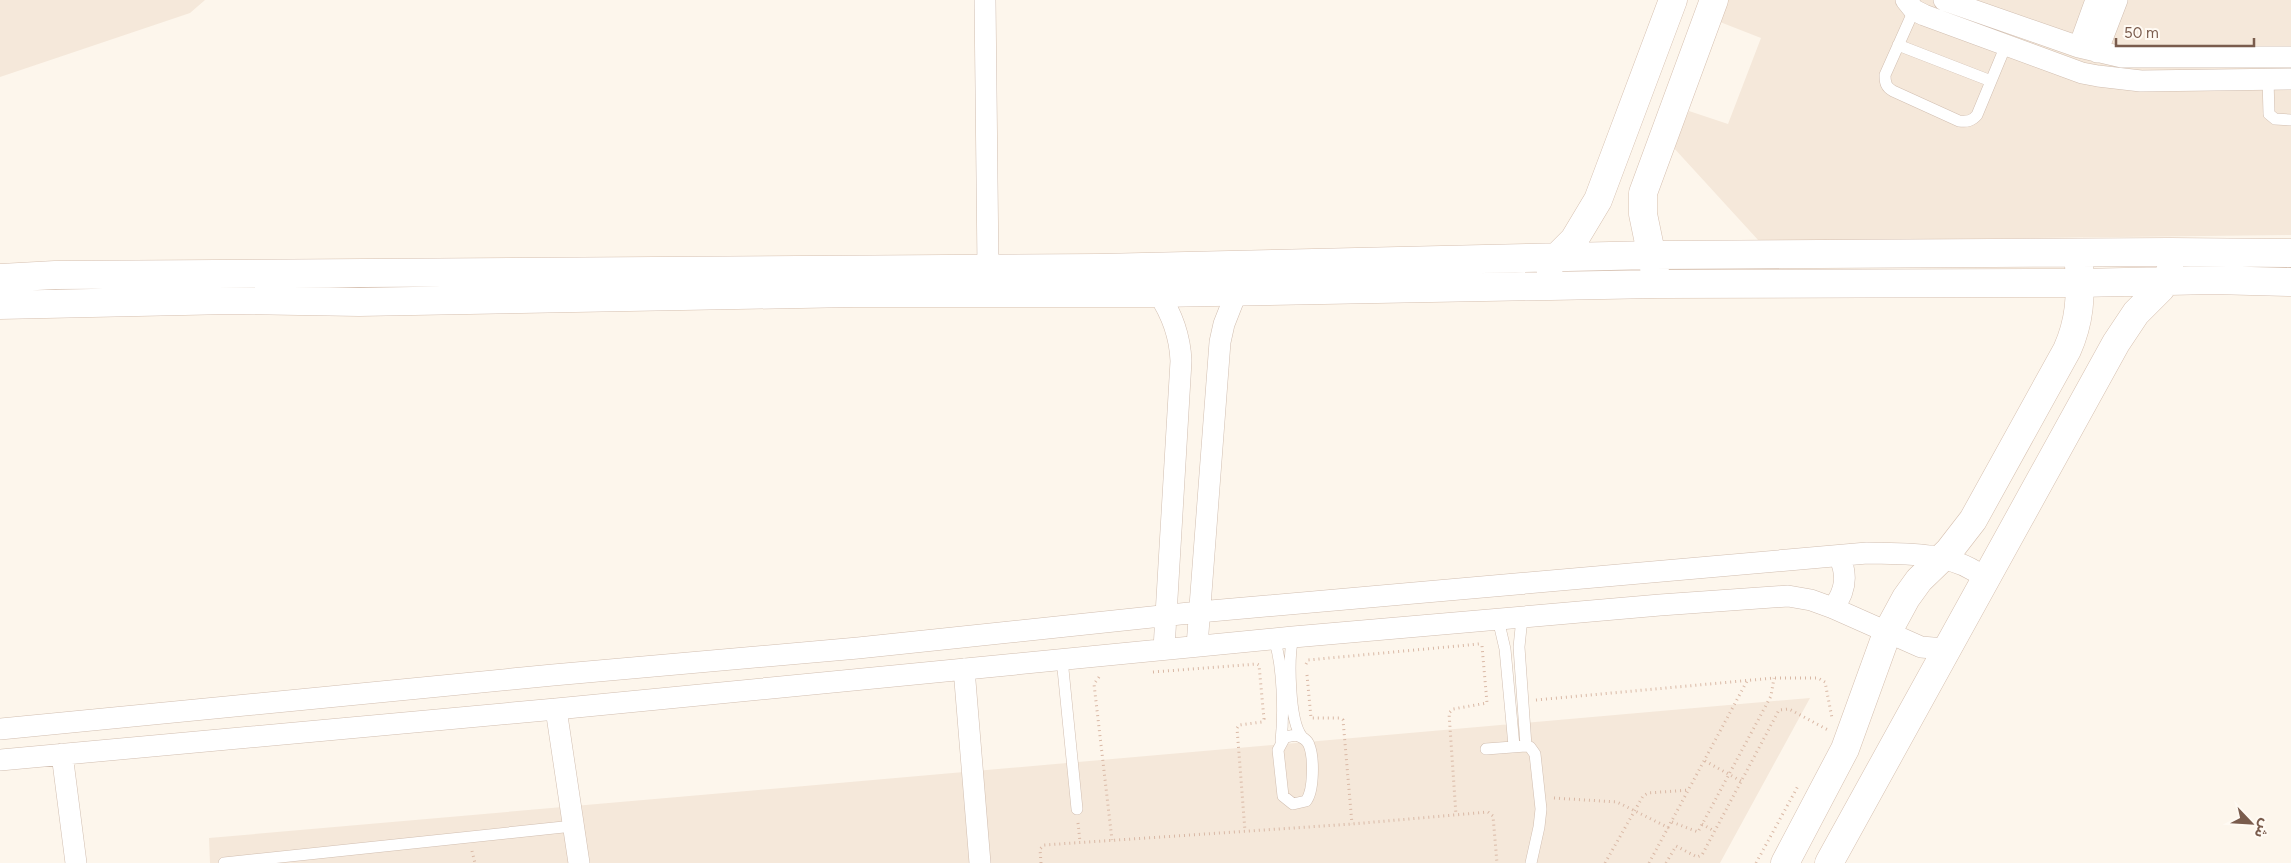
<svg xmlns="http://www.w3.org/2000/svg" width="2291" height="863" viewBox="0 0 2291 863" font-family="Figtree,'Noto Sans Arabic',sans-serif">
<style>
.residential{fill:#f5e8da}
.lines{fill:none;stroke-linecap:round;stroke-linejoin:round}
.lane-casing{stroke:#d1beb0;stroke-width:12}
.street-casing{stroke:#d1beb0;stroke-width:22}
.secondary-casing{stroke:#d6c0b0;stroke-width:29}
.path{stroke:#d9b8a5;stroke-width:3;stroke-dasharray:1 4;stroke-linecap:butt}
.lane{stroke:#fff;stroke-width:11}
.street{stroke:#fff;stroke-width:21}
.secondary{stroke:#fff;stroke-width:28}
</style>
<rect width="100%" height="100%" fill="#fdf6ec"/>
<path class="residential" d="M 0,0 L 205,0 L 190,13 L 0,77 Z
M 1728,0 L 2291,0 L 2291,235 L 1759,241 L 1673,147 L 1689,111 L 1728,124 L 1761,38 L 1720,22 Z
M 1810,698 L 1720,863 L 210,863 L 209,838 Z"/>
<g class="lines">
<g class="lane-casing">
<path id="lane" d="M 1914,10 L 1885,75 C 1885,83 1886,87 1893,91 L 1959,121 C 1967,122 1972,121 1977,115 L 2006,45
M 1898,45 L 1991,81
M 2268,79 L 2269,114 L 2275,119 L 2291,120
M 1522,618 L 1519,647 L 1526,746
M 1498,619 L 1505,649 L 1514,746
M 1293,637 C 1288,658 1289,721 1302,737
M 1274,639 C 1283,664 1284,714 1281,741
M 1062,659 L 1077,809
M 1296,735 C 1302,737 1307,739 1309,745 C 1314,757 1314,791 1306,801 L 1293,804 L 1283,796 L 1278,750 L 1285,737 Z
M 1486,749 L 1526,746 L 1530,747 L 1535,754 L 1541,809 L 1539,827 L 1531,863
M 224,863 L 573,826"/>
</g>
<g class="street-casing">
<path id="street" d="M 985,0 L 988,268
M 1906,0 L 1914,10 L 1924,15 L 2082,73 L 2098,76 L 2141,81 L 2291,79
M 1944,0 L 2079,47 L 2122,57 L 2291,57
M 2079,47 L 2096,0
M 2097,52 L 2117,0
M 1158,293 C 1172,314 1180,335 1181,361 L 1164,649
M 1833,608 C 1846,591 1848,575 1839,556
M 1197,646 L 1220,342 L 1224,324 L 1237,291
M 964,669 L 980,863
M 556,709 L 579,863
M 0,729 L 553,675 L 858,648 L 1199,612 L 1867,553 C 1909,554 1952,551 1986,579
M 62,754 L 76,863
M 0,760 L 556,709 L 1293,637 L 1660,605 L 1788,596 L 1811,600 L 1833,608 L 1921,647 L 1945,649"/>
</g>
<g class="secondary-casing">
<path id="secondary" d="M 1549,265 L 1574,240 L 1598,200 L 1673,0
M 1655,272 L 1643,214 L 1643,193 L 1714,0
M 0,278 L 55,275 L 1099,268 L 1653,255 L 2170,252 L 2291,253
M 0,305 L 230,300 L 359,302 L 853,293 L 1158,293 L 1657,284 L 2080,283 L 2213,280 L 2291,282
M 1785,863 L 1845,749 L 1887,633 L 1906,598 L 1919,580 L 1949,551 L 1973,520 L 2067,350 C 2080,321 2081,296 2079,265
M 1829,863 L 2116,343 L 2136,313 L 2161,288 L 2170,272"/>
</g>
<path class="path" d="M 1306,664 L 1308,660 L 1479,644 L 1482,646 L 1487,703 L 1453,709 L 1449,713 L 1456,815
M 1153,672 L 1257,664 L 1259,665 L 1264,719 L 1262,722 L 1239,725 L 1237,728 L 1245,831
M 1307,675 L 1311,718 L 1340,718 L 1343,720 L 1352,824
M 1099,677 L 1094,684 L 1112,840
M 1536,700 L 1774,678 L 1818,678 L 1825,682 L 1832,718
M 1705,761 L 1741,781
M 1554,798 L 1617,802 L 1669,828
M 1672,822 L 1698,832 L 1771,696 L 1774,678
M 1078,823 L 1080,842
M 1702,824 L 1714,831
M 472,851 L 475,863
M 1041,863 L 1040,849 L 1044,845 L 1352,824 L 1488,812 L 1493,816 L 1497,863
M 1605,863 L 1643,796 L 1648,793 L 1689,790
M 1649,863 L 1747,681
M 1666,863 L 1676,846 L 1697,857 L 1702,855 L 1779,710 L 1789,709 L 1828,730
M 1756,863 L 1798,786"/>
<use href="#lane" class="lane"/>
<use href="#street" class="street"/>
<use href="#secondary" class="secondary"/>
</g>
<g transform="translate(2251 823) rotate(115)" stroke="#fffaf3" stroke-width="4" paint-order="stroke">
<path d="M0-4L9 19L0 12L-9 19Z" fill="#7a5c4d"/>
<text y="-8" font-size="14" font-weight="bold" text-anchor="middle" fill="#7a5c4d">ش</text>
</g>
<path d="M2116 38v8h138v-8" fill="none" stroke="#7a5c4d" stroke-width="2.5"/>
<text x="2124" y="38" font-size="15" fill="#7a5c4d" stroke="#fffaf3" stroke-width="4" paint-order="stroke">50 m</text>
</svg>
